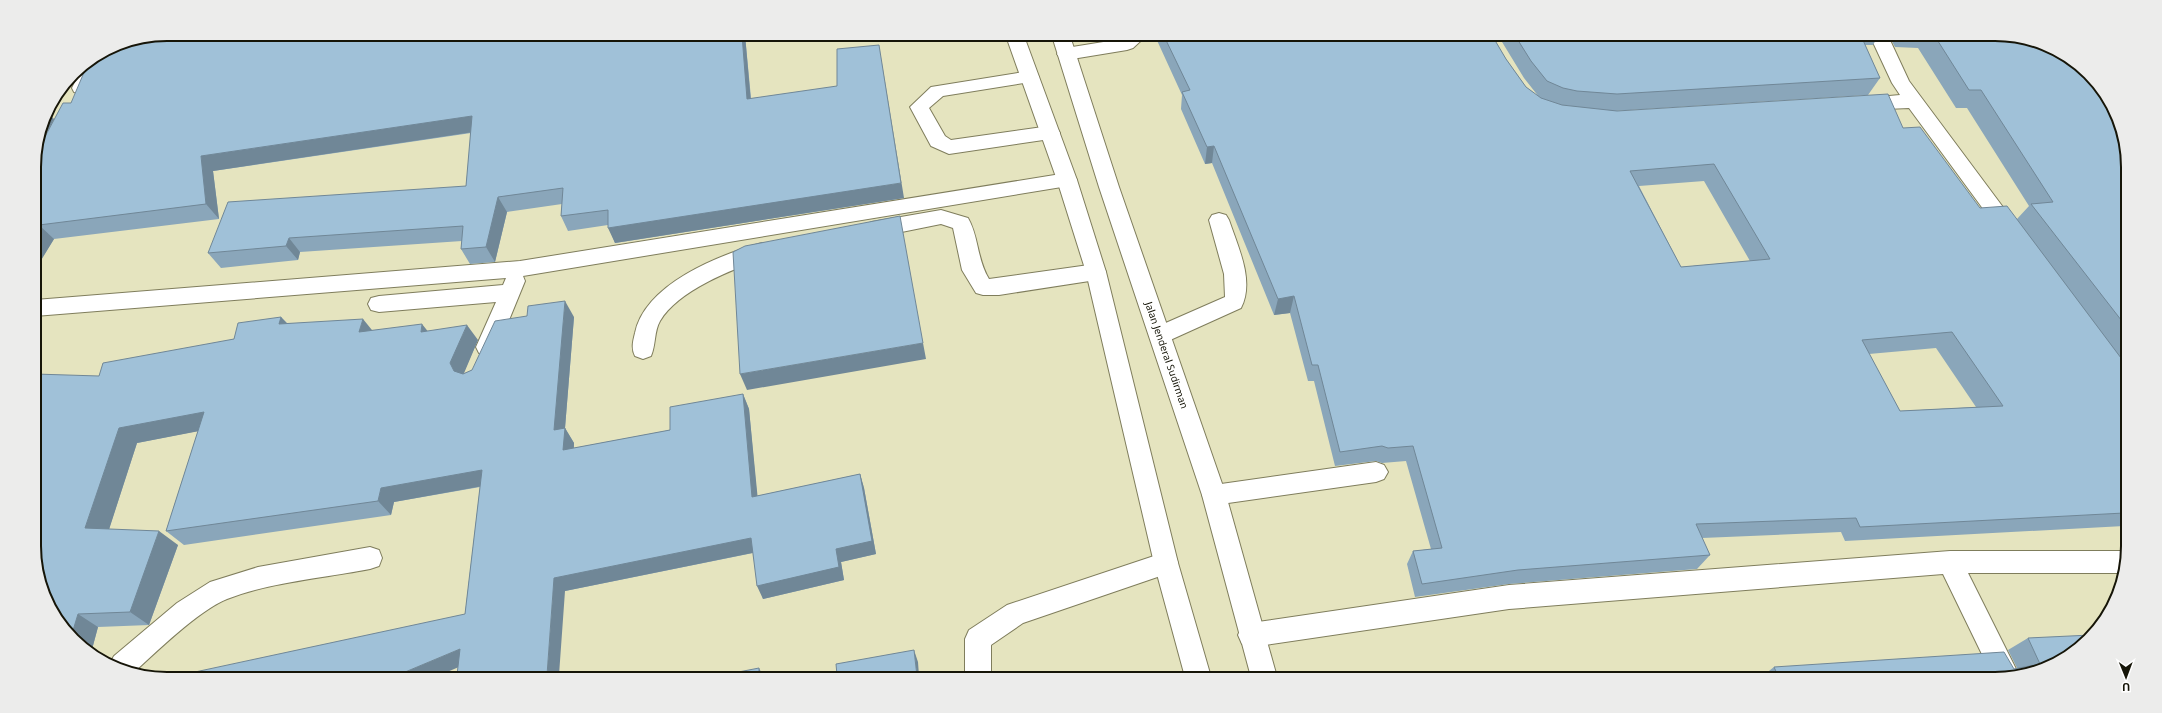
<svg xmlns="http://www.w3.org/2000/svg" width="2162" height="713" viewBox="0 0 2162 713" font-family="'Noto Sans',sans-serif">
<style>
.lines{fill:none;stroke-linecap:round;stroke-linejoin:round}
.service-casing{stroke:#7f7d5c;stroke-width:2}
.minor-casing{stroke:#7f7d5c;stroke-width:2}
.primary-casing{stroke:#7f7d5c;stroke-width:2}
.service{fill:#fff;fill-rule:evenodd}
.minor{fill:#fff;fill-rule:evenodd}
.primary{fill:#fff;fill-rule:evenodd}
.wall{fill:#8aa6ba;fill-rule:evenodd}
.shaded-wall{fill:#708797}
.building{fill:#a0c1d8;stroke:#708797;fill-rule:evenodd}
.labels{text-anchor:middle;stroke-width:4;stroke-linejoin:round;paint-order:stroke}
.street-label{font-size:10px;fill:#161508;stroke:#fff}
.rim{fill:none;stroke:#161508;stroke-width:2}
</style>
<rect width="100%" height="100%" fill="#e5e4bf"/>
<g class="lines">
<g class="service-casing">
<path id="service" d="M 1125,36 L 1146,36 L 1133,48 L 1127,50 L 1066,60 L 1060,58 L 1057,54 L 1060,50 L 1066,48 L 1122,39 Z
M 1030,71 L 1036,73 L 1039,77 L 1036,81 L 943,96 L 929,108 L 945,136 L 951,140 L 1050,126 L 1057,128 L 1060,133 L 1057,138 L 949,154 L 931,146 L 910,107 L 931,87 Z
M 941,210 L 968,218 C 979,237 977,260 989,279 L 1096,264 L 1103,266 L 1106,272 L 1103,278 L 1096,280 L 999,295 L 983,295 L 976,293 L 962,270 L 953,228 L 941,224 L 872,238 L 865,235 L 862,230 L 865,225 L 872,222 Z
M 1219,213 L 1226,215 L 1229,220 C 1238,247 1255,281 1241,308 L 1168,341 L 1160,344 L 1152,341 L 1149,335 L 1152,329 L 1225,297 L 1224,274 L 1209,220 L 1212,215 Z
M 762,243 L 769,245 L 772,251 L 769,257 C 737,267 678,290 660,321 C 654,331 656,345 651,356 L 643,359 L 635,356 C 631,348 633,341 635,333 C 645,284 719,255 762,243 Z
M 1166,552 L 1175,555 L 1178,563 L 1175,571 L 1023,623 L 991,645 L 991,676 L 965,676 L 965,639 L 969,630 L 1007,605 Z"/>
</g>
<g class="minor-casing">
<path id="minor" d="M 1871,38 L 1889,38 L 1909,81 L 2017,226 L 2020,231 L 2017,236 L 2010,239 L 2003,236 L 1909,108 L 1863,110 L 1856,109 L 1854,104 L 1856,99 L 1900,95 L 1892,83 Z
M 103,53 L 106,57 L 88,92 L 81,94 L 74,92 L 72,88 L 83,66 Z
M 1067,173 L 1074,175 L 1077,180 L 1074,185 L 523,276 L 525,281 L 498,347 L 495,353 L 487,356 L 479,353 L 476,347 L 496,302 L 379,312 L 371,310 L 368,304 L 371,298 L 379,296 L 503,285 L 506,278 L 35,316 L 35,300 L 520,261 Z
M 1376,462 L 1384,465 L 1388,472 L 1384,479 L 1376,482 L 1214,505 L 1206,502 L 1202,495 L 1206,488 L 1214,485 Z
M 370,547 L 379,550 L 382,558 L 379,566 L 370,569 C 324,578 271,582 227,599 C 199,610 155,653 132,674 L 109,665 L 114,656 L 177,603 L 210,582 L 258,567 Z
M 1950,551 L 2123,551 L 2123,573 L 1968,573 L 2019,675 L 1994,679 L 1943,574 L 1509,609 L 1251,647 L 1242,644 L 1238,635 L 1242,626 L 1251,623 L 1509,585 Z"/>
</g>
<g class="primary-casing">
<path id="primary" d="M 1006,36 L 1024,36 L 1077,180 L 1106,272 L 1178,563 L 1211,677 L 1185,677 L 1154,563 L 1086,272 L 1057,180 Z
M 1052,36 L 1070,36 L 1119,187 L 1226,495 L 1277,677 L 1251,677 L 1202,495 L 1099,187 Z"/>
</g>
<use href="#service" class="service"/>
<use href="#minor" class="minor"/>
<use href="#primary" class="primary"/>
</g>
<path class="wall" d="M 745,35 L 751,98 L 904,198 L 615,243 L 608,225 L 568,231 L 561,216 L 562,204 L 507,212 L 495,262 L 470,264 L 461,249 L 462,241 L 300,252 L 298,260 L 221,268 L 208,253 L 466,186 L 471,133 L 213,171 L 219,219 L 54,239 L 35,270 L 34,159 L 44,116 L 54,119 L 40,146 L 71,103 Z
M 1155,36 L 1493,37 L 1506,59 L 1526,87 L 1539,97 L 1524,78 L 1499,37 L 1877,38 L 1873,45 L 1865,45 L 1880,78 L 1868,95 L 1615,111 L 1903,128 L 1980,208 L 2017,219 L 2029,206 L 1967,108 L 1956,108 L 1918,48 L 1895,47 L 1890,38 L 2029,39 L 2125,141 L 2124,526 L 1845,541 L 1841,532 L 1702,538 L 1710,555 L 1697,569 L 1509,584 L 1415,597 L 1407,564 L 1413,551 L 1431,549 L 1406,461 L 1382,463 L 1376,461 L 1335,466 L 1314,381 L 1308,381 L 1290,313 L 1274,315 L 1212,163 L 1205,164 L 1181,109 L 1182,95 ZM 1704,181 L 1750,261 L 1681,267 L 1639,186 ZM 1936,348 L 1976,407 L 1900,411 L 1869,354 Z
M 281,317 L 287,323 L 372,330 L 427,331 L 478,340 L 463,374 L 472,370 L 574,317 L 565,428 L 574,443 L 574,448 L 670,430 L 743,394 L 749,409 L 757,496 L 860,474 L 864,488 L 876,554 L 841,562 L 844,580 L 763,599 L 753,553 L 565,591 L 465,614 L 480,487 L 394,502 L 391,515 L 184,545 L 166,531 L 198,431 L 137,443 L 109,529 L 178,545 L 149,625 L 98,627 L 91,653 L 67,634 L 99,376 L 234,339 Z
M 2028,638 L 2076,651 L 2003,679 L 1760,678 L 1774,667 L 2014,669 L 2017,668 L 2008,650 Z"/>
<path class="shaded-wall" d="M 742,35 L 745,35 L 752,114 L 747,99 Z
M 879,45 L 904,198 L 615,243 L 608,228 L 901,183 Z
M 47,112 L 54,119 L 35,156 L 44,116 Z
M 472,116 L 480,131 L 213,171 L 219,219 L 206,204 L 201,156 Z
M 1214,146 L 1212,163 L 1205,164 L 1207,147 Z
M 498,197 L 507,212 L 495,262 L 486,247 Z
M 39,225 L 54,239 L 35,270 L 35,231 Z
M 289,238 L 300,252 L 298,260 L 286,246 Z
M 1294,296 L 1290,313 L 1274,315 L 1278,299 Z
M 565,301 L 574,317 L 565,428 L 574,443 L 573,465 L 563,450 L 554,430 Z
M 281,317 L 295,332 L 279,324 Z
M 363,319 L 376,335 L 359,332 Z
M 422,324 L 434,339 L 421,332 Z
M 467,325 L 478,340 L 462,378 L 454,371 L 450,363 Z
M 923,343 L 926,359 L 747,390 L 740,374 Z
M 743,394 L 749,409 L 759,511 L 752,497 Z
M 204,412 L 220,427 L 137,443 L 105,542 L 85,528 L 119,428 Z
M 482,470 L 494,484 L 394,502 L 391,515 L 378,501 L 381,488 Z
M 860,474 L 864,488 L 876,554 L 841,562 L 844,580 L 763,599 L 757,586 L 836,549 Z
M 159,531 L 178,545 L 149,625 L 130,612 Z
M 751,538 L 757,552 L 565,591 L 559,675 L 547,675 L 554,578 Z
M 78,614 L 98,627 L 91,653 L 71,637 Z
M 460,649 L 473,661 L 440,675 L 398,675 Z
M 914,650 L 918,662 L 919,676 L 917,676 Z
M 759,668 L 763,676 L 759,676 Z"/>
<path class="building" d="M 167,34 L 742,35 L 747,99 L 837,86 L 837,49 L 879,45 L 901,183 L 608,228 L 608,210 L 561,216 L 563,188 L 498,197 L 486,247 L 461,249 L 463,226 L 289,238 L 286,246 L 208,253 L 228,202 L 466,186 L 472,116 L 201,156 L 206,204 L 39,225 L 35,231 L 34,159 L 37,147 L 40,146 L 63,103 L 71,103 L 88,63 L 90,62 L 98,61 L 102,54 L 116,44 Z
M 1164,36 L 1493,37 L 1506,59 L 1526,87 L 1541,98 L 1562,105 L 1617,111 L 1888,94 L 1903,128 L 1920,127 L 1980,208 L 2007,206 L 2124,362 L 2124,513 L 1860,527 L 1856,518 L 1696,524 L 1710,555 L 1518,570 L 1422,584 L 1413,551 L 1442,548 L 1413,446 L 1388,448 L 1382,446 L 1340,452 L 1318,365 L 1312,365 L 1294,296 L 1278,299 L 1214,146 L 1207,147 L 1182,92 L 1190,90 ZM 1714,164 L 1770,259 L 1681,267 L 1630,171 ZM 1952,332 L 2003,406 L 1900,411 L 1862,340 Z
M 1516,37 L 1862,38 L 1880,78 L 1617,94 L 1577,91 L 1563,88 L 1547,81 L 1531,61 Z
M 1936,38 L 2029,39 L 2062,52 L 2095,79 L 2125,141 L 2125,325 L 2031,204 L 2053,202 L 1981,90 L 1969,90 Z
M 900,216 L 923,343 L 740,374 L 733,252 L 745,246 Z
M 565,301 L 554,430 L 565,428 L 563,450 L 670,430 L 670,407 L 743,394 L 752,497 L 860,474 L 872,541 L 836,549 L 839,567 L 757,586 L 751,538 L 554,578 L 547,675 L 457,675 L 460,649 L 398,675 L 181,675 L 465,614 L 482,470 L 381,488 L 378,501 L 166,531 L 204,412 L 119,428 L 85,528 L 159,531 L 130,612 L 78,614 L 71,637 L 67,634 L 37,572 L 35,374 L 99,376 L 103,363 L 234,339 L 238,323 L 281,317 L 279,324 L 363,319 L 359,332 L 422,324 L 421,332 L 467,325 L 450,363 L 454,371 L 463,374 L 472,370 L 495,321 L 527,316 L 528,306 Z
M 2091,635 L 2076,651 L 2046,669 L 2003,679 L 1779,678 L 1774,667 L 2004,652 L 2014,669 L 2040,664 L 2028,638 Z
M 914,650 L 917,676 L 829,676 L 837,675 L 836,664 Z
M 759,668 L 759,676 L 718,676 Z"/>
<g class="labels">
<g class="street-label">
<text transform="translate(1167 355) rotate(71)" y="4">Jalan Jenderal Sudirman</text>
</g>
</g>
<path d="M0 0H2162V713H0ZM167 41H1995A126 126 0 0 1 2121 167V546A126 126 0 0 1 1995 672H167A126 126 0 0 1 41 546V167A126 126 0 0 1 167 41Z" fill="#ececeb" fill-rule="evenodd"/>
<path class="rim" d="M167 41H1995A126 126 0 0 1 2121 167V546A126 126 0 0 1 1995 672H167A126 126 0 0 1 41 546V167A126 126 0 0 1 167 41Z"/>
<g transform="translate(2126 677) rotate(179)" stroke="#ffffff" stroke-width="3" paint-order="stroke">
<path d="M0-3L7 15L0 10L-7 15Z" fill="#161508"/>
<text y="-6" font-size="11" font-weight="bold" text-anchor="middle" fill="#161508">U</text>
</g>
</svg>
